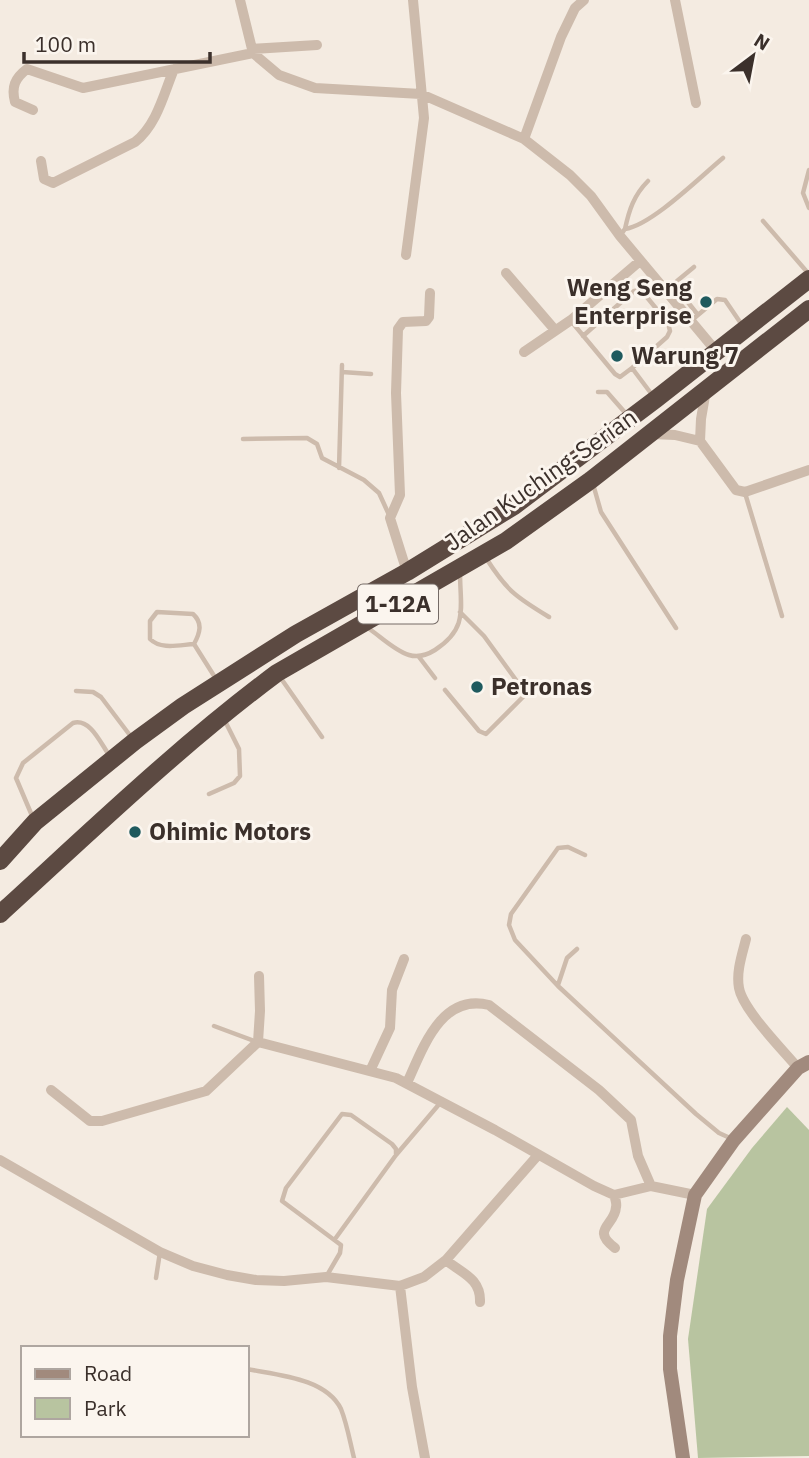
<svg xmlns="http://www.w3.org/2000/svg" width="809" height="1458" viewBox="0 0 809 1458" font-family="'IBM Plex Sans',sans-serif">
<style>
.green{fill:#b8c4a0}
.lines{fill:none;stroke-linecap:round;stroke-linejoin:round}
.lane{stroke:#cdbbac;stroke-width:4.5}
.street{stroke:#cdbbac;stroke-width:10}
.secondary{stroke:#a18a7d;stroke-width:14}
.highway{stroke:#5c4a42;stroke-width:18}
.poi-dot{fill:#1f5a5e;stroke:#fbf5ee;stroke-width:2.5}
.labels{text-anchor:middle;stroke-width:6;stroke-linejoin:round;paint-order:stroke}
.shield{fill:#fbf5ee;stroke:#756b66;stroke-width:2}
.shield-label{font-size:23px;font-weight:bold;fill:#3b302b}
.poi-label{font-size:24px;font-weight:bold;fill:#3b302b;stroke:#fbf5ee;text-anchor:start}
.street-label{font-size:24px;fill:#3b302b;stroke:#fbf5ee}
</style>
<rect width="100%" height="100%" fill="#f4ebe1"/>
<path class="green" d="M 787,1107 L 809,1130 L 809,1456 L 698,1458 L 688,1339 L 707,1209 L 752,1148 Z"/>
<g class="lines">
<path class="lane" d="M 809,170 L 803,193 L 809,208
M 763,221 L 808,273
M 625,229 C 629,210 634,195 648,181
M 621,234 L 625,229 C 652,225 700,177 723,158
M 694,267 L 677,281 L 675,286 L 698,315
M 692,320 L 717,299 L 725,300 L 742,325
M 571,321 L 615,374 L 620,377 L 632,368
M 583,336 L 627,297 L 634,291 L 641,290 L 668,323 L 670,331 L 667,337 L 632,368 L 653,396
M 342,372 L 371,374
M 598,392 L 607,392 L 628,416
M 243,439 L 307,438 L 317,444 L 322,458 L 364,480 L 379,493 L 390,517
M 339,468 L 342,365
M 593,484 L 601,512 L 676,628
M 745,493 L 782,616
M 486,558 C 507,591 516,597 549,617
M 157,612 L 193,614 C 203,623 200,633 194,644 C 179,645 161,650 150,639 L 150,621 Z
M 368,628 C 380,636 395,651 409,655 C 419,658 427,655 435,650 C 469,628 460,608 460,572
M 194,644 L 216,679
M 419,657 L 435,678
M 280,677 L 322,737
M 445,690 L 479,731 L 486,734 L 524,696 L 524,691 L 484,636 L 460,612
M 76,691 L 93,692 L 101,697 L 132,738
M 209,794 L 234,783 L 240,776 L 239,749 L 224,719
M 33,818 L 16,778 L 23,763 L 73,723 C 90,718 100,742 109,755
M 585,855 L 568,847 L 558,848 L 511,914 L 509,925 L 515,940 L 558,986 L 696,1114 L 719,1133 L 730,1138
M 558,985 L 567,958 L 577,949
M 214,1026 L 257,1042
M 335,1239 L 396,1155 L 441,1102
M 326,1277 L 340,1253 L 341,1245 L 282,1201 L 286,1188 L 342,1114 L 351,1115 L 392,1144 L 396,1149 L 396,1155
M 156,1278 L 160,1252
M 247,1369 C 277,1375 326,1378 341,1409 C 347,1424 350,1442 354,1458"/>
<path class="street" d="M 240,0 L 253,53 L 279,75 L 315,88 L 421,94 L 524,139 L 570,175 L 591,196 L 620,236 L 716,351
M 675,0 L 696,103
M 252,49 L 317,45
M 33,110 L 15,102 C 11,87 15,78 27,69 L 83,88 L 253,53
M 524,139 L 561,37 L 575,8 L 584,0
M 41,161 L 44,179 L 53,183 L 135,142 C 157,125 164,93 174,69
M 406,255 L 424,118 L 413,0
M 506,273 L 555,330
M 524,352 L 571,320 L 640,261
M 706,390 L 701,419 L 700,441 L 736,490 L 745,492 L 809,470
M 652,434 L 675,435 L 700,441
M 407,572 L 390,518 L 400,495 L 396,393 L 398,329 L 403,322 L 426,321 L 429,317 L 430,293
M 746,939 C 742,955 736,972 739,988 C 743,1010 783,1050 798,1068
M 258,1042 L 260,1011 L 259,976
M 370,1071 L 390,1028 L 392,990 L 404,959
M 407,1083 C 423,1048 441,993 489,1005 L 599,1090 L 631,1120 L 638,1156 L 651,1186
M 51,1090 L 90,1121 L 102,1121 L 206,1091 L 258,1042 L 396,1078 L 495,1130 L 594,1186 L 614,1195 L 651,1186 L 695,1195
M 0,1160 L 160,1252 L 193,1266 L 227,1275 L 256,1280 L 284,1281 L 326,1277 L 400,1286
M 614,1195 C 615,1197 617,1205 616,1207 C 615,1226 590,1229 615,1248
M 446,1260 C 461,1273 481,1278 480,1302
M 425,1458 L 412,1387 L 400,1286 L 424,1277 L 446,1260 L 538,1155"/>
<path class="secondary" d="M 683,1458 L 670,1369 L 670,1336 L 677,1280 L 695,1195 L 734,1140 L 798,1068 L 809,1062"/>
<path class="highway" d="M 0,861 L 35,822 L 135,741 L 183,706 L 296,634 L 407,572 L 514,506 L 656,399 L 809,279
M 0,914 C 90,832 179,746 277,673 L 506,541 L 591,480 L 809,309"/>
</g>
<g class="poi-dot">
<circle cx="706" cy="302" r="7"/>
<circle cx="617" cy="356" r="7"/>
<circle cx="477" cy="687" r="7"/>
<circle cx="135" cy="832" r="7"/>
</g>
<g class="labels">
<rect class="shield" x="358" y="584.5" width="80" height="39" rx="5"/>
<g class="shield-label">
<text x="398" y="612">1-12A</text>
</g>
<g class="poi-label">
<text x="692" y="296" text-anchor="end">Weng Seng<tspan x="692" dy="28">Enterprise</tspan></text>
<text x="631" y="364">Warung 7</text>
<text x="491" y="695">Petronas</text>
<text x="149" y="840">Ohimic Motors</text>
</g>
<g class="street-label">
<text transform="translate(541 480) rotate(-35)" y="8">Jalan Kuching-Serian</text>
</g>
</g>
<rect x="21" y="1346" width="228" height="91" fill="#fbf5ee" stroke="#aea6a0" stroke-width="2"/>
<rect x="35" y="1369" width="35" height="10" fill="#a18a7d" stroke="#aea6a0" stroke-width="2"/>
<text x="84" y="1381" font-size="21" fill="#3b302b">Road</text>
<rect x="35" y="1398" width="35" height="21" fill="#b8c4a0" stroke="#aea6a0" stroke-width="2"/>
<text x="84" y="1416" font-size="21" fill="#3b302b">Park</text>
<g transform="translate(753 56) rotate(32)" stroke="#fbf5ee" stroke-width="5" paint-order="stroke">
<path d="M0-5L12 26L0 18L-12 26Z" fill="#3b302b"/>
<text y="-10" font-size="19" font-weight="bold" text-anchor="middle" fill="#3b302b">N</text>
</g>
<path d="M24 52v10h186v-10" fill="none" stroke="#3b302b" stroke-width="3.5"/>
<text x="35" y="52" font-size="21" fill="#3b302b" stroke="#fbf5ee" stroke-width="5" paint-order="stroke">100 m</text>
</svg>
